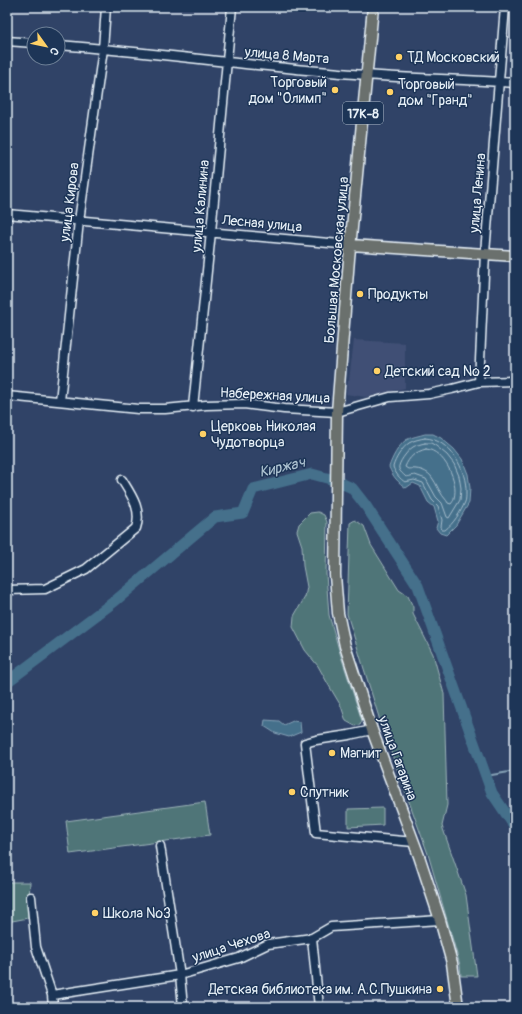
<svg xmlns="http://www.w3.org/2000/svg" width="522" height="1014" viewBox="0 0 522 1014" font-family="Pangolin,sans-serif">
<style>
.built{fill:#415075}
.green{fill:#507578;stroke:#9cb3b8}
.water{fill:#446f8b;stroke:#86a3b7}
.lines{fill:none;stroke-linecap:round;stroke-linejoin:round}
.shore{stroke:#a6bdcc;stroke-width:1}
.stream{stroke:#86a3b7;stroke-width:2}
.river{stroke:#446f8b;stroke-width:11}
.minor-casing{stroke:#e8f1f8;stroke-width:11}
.major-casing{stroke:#e8f1f8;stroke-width:13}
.minor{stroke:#1d3557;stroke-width:8}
.major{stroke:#6b706d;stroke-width:10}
.poi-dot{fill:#ffd166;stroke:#1d3557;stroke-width:1.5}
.labels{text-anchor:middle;stroke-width:3;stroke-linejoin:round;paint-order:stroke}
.shield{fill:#1d3557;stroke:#abb9c8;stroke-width:1}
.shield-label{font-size:13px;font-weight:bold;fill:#e8f1f8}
.street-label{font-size:14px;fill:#e8f1f8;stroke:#1d3557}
.poi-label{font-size:14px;fill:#e8f1f8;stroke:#1d3557;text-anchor:start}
.water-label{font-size:15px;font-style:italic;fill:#afc4d2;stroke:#1d3557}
</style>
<rect width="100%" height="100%" fill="#304367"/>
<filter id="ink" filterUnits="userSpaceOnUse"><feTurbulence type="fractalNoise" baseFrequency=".025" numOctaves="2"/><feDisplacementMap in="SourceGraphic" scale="8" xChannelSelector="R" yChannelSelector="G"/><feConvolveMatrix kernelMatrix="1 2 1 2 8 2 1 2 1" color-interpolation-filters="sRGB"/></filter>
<g filter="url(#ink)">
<path class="built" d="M 354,340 L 405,343 L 405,388 L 366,397 L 346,394 L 348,381 L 349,381 Z"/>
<path class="green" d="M 318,512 L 324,515 L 327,522 L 326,574 L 329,615 L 339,650 L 362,721 L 360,725 L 355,726 L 346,721 L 341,706 L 328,684 L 318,666 L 305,650 L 293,627 L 294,616 L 305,597 L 307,587 L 303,566 L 302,546 L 297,531 L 299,524 L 310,513 Z
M 355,520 L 364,526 L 371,545 L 399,590 L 408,596 L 413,607 L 413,614 L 433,654 L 444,694 L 447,805 L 442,826 L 466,895 L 477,976 L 461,976 L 460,965 L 428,854 L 382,727 L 347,614 L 350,523 Z
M 205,802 L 210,835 L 70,854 L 66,821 Z
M 383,808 L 383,825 L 348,827 L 348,809 Z
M 7,882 L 30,882 L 28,918 L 7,922 Z"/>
<path class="water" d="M 425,434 L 433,434 L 441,438 L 454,449 L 462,459 L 468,474 L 470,488 L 469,503 L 456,525 L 446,535 L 440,533 L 436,528 L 438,521 L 434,507 L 428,502 L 420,486 L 413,483 L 406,488 C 398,482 393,477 389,467 C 392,458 398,446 406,440 C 411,437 419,436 425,434 Z
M 265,720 L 279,721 L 284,725 L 293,721 L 300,722 L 301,732 L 289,737 L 275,733 L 264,726 Z"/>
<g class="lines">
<path class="shore" d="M 425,438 C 450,439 467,470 466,493 C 466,496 466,500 465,502 C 461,512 453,524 445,530 L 442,530 L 441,527 L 442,520 L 438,506 L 432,500 L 423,483 L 414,480 L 405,482 C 400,479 396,474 393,467 C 395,459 402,448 409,443 C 414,440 420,439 425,438 Z
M 425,443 L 431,443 L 436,446 L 447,455 L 454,464 L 459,476 L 461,488 L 460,500 L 449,518 L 447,517 L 442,503 L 436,497 L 426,479 L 415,475 L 406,477 C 403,474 400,472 399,469 C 397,464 408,450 413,447 C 416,445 421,444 425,443 Z
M 426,449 C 444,450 459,482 454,498 C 454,500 452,503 451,504 L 448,503 C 446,499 443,497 441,493 C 438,489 436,483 433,479 C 428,470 417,468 408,469 L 405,467 C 409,457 415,452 426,449 Z"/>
<path class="stream" d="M 486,776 L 509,772 L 515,772"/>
<path class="river" d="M 7,682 L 115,601 L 215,517 L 243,513 L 253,489 L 312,474 L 334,480 L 352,488 L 366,506 L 418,586 L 492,793 L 515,827"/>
<g class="minor-casing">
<path id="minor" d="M 7,41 L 34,43
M 58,45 C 161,53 263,68 366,75 C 416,79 466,79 515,83
M 7,214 L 351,245
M 479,382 L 485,253 L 505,7
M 7,396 L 138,409 L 165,409 L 206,405 L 244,404 L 284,409 L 337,412 L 390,397 L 429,394 L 452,389 L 479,382 L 515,381
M 60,401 L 79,221 L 103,49 L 106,7
M 193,407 L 211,232 L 232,7
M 7,590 L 45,589 L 86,569 L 136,528 C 142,510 132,496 122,480
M 372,730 L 349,735 L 316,740 L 305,743 L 316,833 L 414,842
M 160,846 L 180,975 L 183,1007
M 31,897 L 36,947 L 52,995 L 53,1007
M 312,938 L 319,1007
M 52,995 L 180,975 L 239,958 L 268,944 L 312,938 L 331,927 L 440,920"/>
</g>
<g class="major-casing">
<path id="major" d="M 373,7 L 349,259 L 337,412 L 335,575 L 338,613 L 345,646 L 372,730 L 419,856 L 440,920 L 452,963 L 458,1007
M 351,245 L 515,256"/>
</g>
<use href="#minor" class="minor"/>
<use href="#major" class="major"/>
</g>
</g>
<g class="poi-dot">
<circle cx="399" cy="57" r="4"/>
<circle cx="335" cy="90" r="4"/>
<circle cx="390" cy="92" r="4"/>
<circle cx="360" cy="294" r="4"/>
<circle cx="377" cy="371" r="4"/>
<circle cx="203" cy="434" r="4"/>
<circle cx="332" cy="753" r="4"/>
<circle cx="292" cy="792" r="4"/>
<circle cx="95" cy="913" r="4"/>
<circle cx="440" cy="989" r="4"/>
</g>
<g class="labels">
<rect class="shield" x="343" y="102" width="40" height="22" rx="3"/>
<g class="shield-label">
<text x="363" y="118">17К-8</text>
</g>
<g class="street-label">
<text transform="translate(287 55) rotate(5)" y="5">улица 8 Марта</text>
<text transform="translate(477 193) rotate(-85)" y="5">улица Ленина</text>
<text transform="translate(69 202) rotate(-83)" y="5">улица Кирова</text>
<text transform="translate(200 206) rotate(-85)" y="5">улица Калинина</text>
<text transform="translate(262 223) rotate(5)" y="5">Лесная улица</text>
<text transform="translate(336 260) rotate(-85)" y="5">Большая Московская улица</text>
<text transform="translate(275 395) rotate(3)" y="5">Набережная улица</text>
<text transform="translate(398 758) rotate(70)" y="5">улица Гагарина</text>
<text transform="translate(231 945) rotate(-18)" y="5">улица Чехова</text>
</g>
<g class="poi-label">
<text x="407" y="62">ТД Московский</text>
<text x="327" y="87" text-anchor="end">Торговый<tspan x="327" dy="16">дом "Олимп"</tspan></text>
<text x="398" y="89">Торговый<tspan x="398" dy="16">дом "Гранд"</tspan></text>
<text x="368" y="299">Продукты</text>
<text x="385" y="376">Детский сад № 2</text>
<text x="211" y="431">Церковь Николая<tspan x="211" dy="16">Чудотворца</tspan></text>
<text x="340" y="758">Магнит</text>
<text x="300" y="797">Спутник</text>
<text x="103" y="918">Школа №3</text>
<text x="432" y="994" text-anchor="end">Детская библиотека им. А.С.Пушкина</text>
</g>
<g class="water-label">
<text transform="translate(282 467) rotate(-13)" y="5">Киржач</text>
</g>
</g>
<rect width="522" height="1014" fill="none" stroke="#1d3557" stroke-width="24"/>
<rect x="12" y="12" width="498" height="990" fill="none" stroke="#e8f1f8" stroke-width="1.5" filter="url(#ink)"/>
<g transform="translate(46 46) rotate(123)"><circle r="19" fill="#1d3557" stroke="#6e8097"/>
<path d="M0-3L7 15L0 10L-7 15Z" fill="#ffd166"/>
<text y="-6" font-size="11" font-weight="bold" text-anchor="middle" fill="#e8f1f8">С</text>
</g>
</svg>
